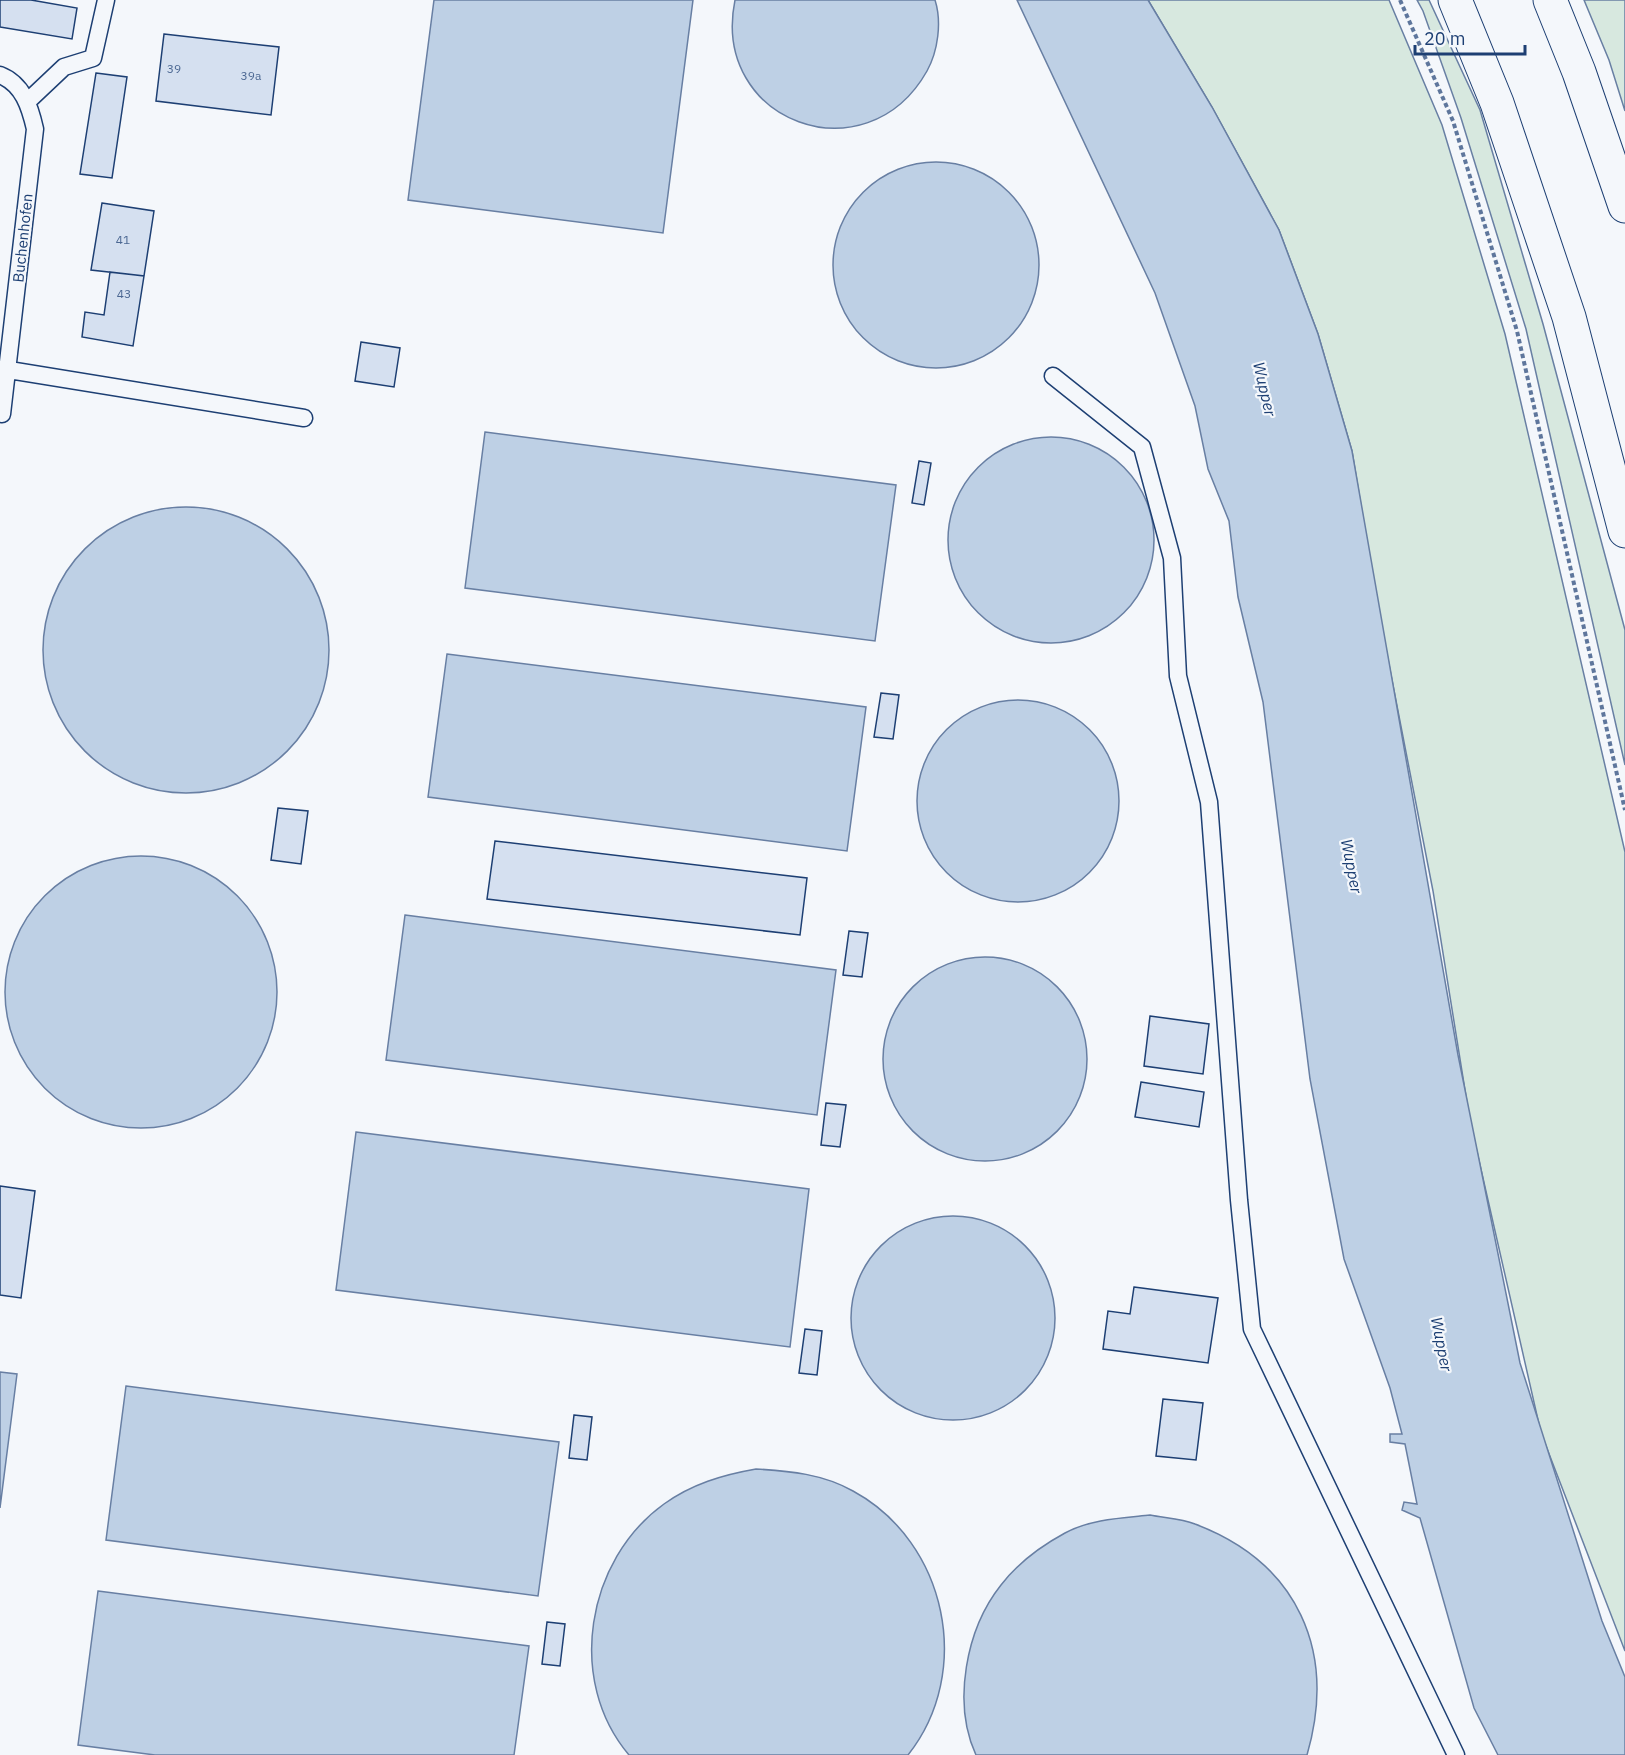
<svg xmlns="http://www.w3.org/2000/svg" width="1625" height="1755" viewBox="0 0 1625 1755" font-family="'IBM Plex Sans',sans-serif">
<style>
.green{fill:#d7e8df;stroke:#687fa3;stroke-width:1.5}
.water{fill:#bed0e5;stroke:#687fa3;stroke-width:1.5}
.building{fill:#d5e0f0;stroke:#1d3f73;stroke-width:1.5}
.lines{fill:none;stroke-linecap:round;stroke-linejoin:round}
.lane-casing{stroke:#1d3f73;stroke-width:19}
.highway-casing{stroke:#1d3f73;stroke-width:35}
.path{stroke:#5e769c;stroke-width:4;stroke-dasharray:4.5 3;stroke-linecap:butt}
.lane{stroke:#f4f7fb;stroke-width:16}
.highway{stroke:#f4f7fb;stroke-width:33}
.labels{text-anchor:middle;stroke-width:4.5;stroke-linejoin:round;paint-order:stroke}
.number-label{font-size:12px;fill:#4b6792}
.street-label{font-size:15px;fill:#1d3f73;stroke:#f4f7fb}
.water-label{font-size:16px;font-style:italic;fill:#1d3f73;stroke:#f4f7fb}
</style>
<rect width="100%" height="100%" fill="#f4f7fb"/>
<path class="green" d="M 1148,0 L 1389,0 L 1442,125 L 1505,334 L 1625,852 L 1625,1651 L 1541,1433 L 1470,1121 L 1433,891 L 1377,603 L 1352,451 L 1318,334 L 1279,230 L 1212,107 Z
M 1417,0 L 1429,0 L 1480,110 L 1543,324 L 1625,630 L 1625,765 L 1526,329 L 1461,118 L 1423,11 Z
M 1584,0 L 1625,0 L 1625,111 L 1609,60 Z"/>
<path class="water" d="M 434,0 L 693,0 L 663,233 L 408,200 Z
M 735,0 L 935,0 C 942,22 938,51 927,71 C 866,179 710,122 735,0 Z
M 1017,0 L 1148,0 L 1212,107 L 1279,230 L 1318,334 L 1352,451 L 1458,1055 L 1520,1363 L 1602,1621 L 1625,1677 L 1625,1755 L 1498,1755 L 1474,1708 L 1420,1518 L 1402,1510 L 1404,1502 L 1417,1504 L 1405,1444 L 1390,1442 L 1390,1434 L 1402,1434 L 1390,1388 L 1344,1259 L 1310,1079 L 1263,702 L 1238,597 L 1229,521 L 1208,469 L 1195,406 L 1155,293 Z
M833 265a103 103 0 1 1 206 0a103 103 0 1 1-206 0Z
M 485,432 L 896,485 L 875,641 L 465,588 Z
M948 540a103 103 0 1 1 206 0a103 103 0 1 1-206 0Z
M43 650a143 143 0 1 1 286 0a143 143 0 1 1-286 0Z
M 447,654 L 866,707 L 847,851 L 428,797 Z
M917 801a101 101 0 1 1 202 0a101 101 0 1 1-202 0Z
M5 992a136 136 0 1 1 272 0a136 136 0 1 1-272 0Z
M 405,915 L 836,970 L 817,1115 L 386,1060 Z
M883 1059a102 102 0 1 1 204 0a102 102 0 1 1-204 0Z
M 356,1132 L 809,1189 L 790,1347 L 336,1290 Z
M851 1318a102 102 0 1 1 204 0a102 102 0 1 1-204 0Z
M 0,1372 L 17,1374 L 0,1508 Z
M 126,1386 L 559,1442 L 538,1596 L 106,1540 Z
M 756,1469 C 790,1471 823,1474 853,1491 C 947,1542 974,1672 908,1755 L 629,1755 C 566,1681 586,1560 664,1504 C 692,1484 722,1475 756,1469 Z
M 1150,1515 C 1164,1518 1181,1518 1195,1524 C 1298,1563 1337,1651 1307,1755 L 976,1755 C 952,1703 966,1629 1001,1585 C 1018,1563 1041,1546 1065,1533 C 1091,1519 1121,1518 1150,1515 Z
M 98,1591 L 529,1646 L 514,1755 L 155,1755 L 78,1745 Z"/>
<path class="building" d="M 0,0 L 31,0 L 77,8 L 72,39 L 0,27 Z
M 164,34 L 279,47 L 271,115 L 156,101 Z
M 96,73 L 127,77 L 112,178 L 80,174 Z
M 102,203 L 154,211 L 144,276 L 91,270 Z
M 110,272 L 144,276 L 133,346 L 82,337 L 85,312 L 104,315 Z
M 361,342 L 400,348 L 394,387 L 355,381 Z
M 919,461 L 931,463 L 924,505 L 912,503 Z
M 881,693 L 899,695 L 893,739 L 874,737 Z
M 278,808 L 308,811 L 301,864 L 271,860 Z
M 495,841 L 807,878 L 800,935 L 487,899 Z
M 849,931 L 868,933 L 862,977 L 843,975 Z
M 1150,1016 L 1209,1024 L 1203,1074 L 1144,1066 Z
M 1141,1082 L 1204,1092 L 1199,1127 L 1135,1117 Z
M 826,1103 L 846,1105 L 840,1147 L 821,1145 Z
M 0,1186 L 35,1191 L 21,1298 L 0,1295 Z
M 1134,1287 L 1218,1298 L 1208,1363 L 1103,1349 L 1108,1311 L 1130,1314 Z
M 805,1329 L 822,1331 L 817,1375 L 799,1373 Z
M 1163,1399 L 1203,1403 L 1196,1460 L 1156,1456 Z
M 574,1415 L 592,1417 L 587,1460 L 569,1458 Z
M 547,1622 L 565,1624 L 560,1666 L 542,1664 Z"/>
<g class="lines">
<g class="lane-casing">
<path id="lane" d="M 0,75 C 23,84 30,107 35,129 L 2,414
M 28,101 L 64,67 L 93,58 L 106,0
M 0,373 L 9,370 L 304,418
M 1053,376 L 1142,447 L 1172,558 L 1178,676 L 1209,802 L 1239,1200 L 1252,1329 L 1456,1755"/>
</g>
<g class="highway-casing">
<path id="highway" d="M 1455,0 L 1497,103 L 1569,317 L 1625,531
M 1550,0 L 1579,72 L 1625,206"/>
</g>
<path class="path" d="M 1400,0 L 1453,121 L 1517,331 L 1625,810"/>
<use href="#lane" class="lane"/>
<use href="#highway" class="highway"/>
</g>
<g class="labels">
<g class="number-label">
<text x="174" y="73">39</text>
<text x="251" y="80">39a</text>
<text x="123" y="244">41</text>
<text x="124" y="298">43</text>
</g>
<g class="street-label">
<text transform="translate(23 238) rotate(-84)" y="5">Buchenhofen</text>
</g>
<g class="water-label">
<text transform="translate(1265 389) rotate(77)" y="6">Wupper</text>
<text transform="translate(1352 866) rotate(79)" y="6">Wupper</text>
<text transform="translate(1442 1344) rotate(79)" y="6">Wupper</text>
</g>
</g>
<path d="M1415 45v9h110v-9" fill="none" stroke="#1d3f73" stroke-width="3"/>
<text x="1424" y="45" font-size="18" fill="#1d3f73" stroke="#f4f7fb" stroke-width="4.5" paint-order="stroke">20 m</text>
</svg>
